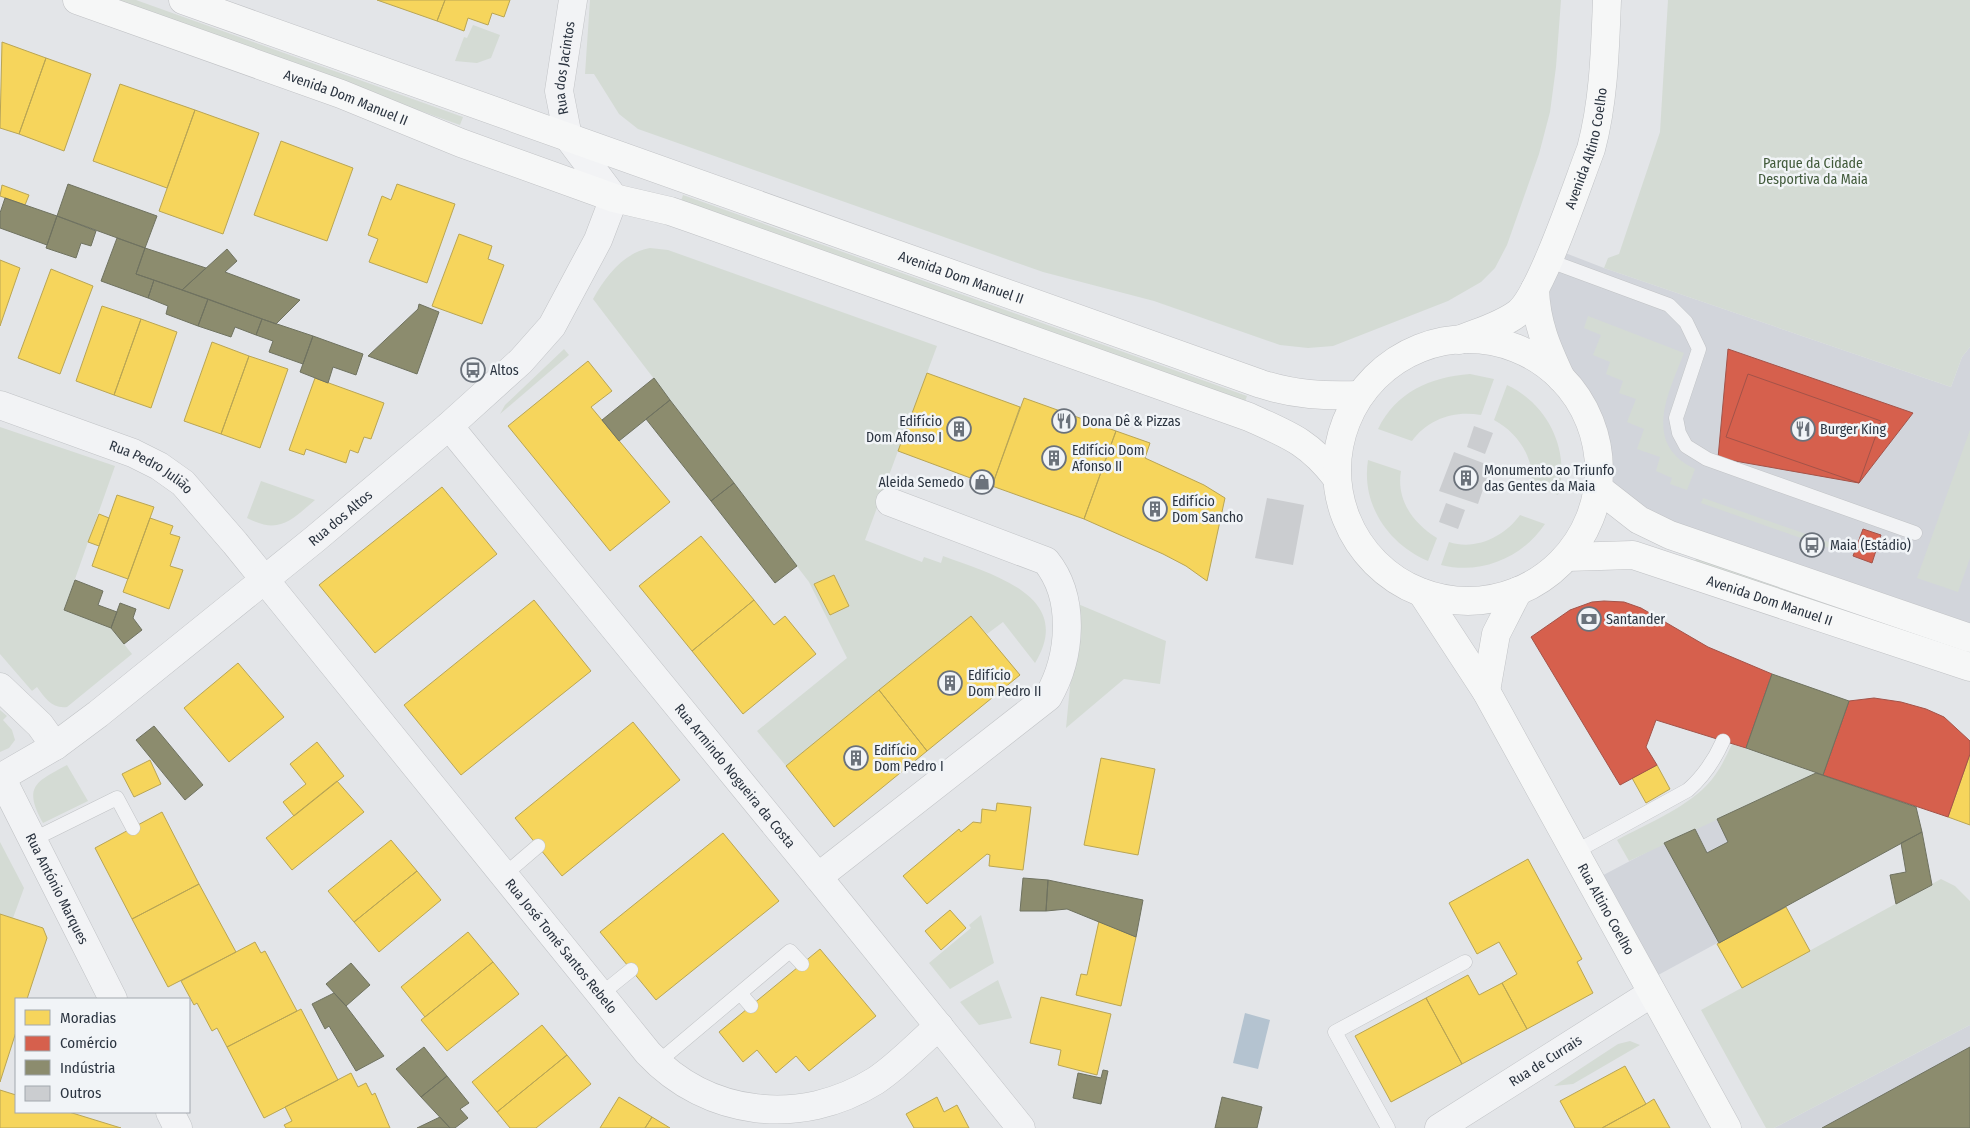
<svg xmlns="http://www.w3.org/2000/svg" width="1970" height="1128" viewBox="0 0 1970 1128" font-family="'Fira Sans Condensed',sans-serif">
<style>
.built{fill:#d2d5db}
.green{fill:#d4dbd4;fill-rule:evenodd}
.water{fill:#b4c3d0}
.homes{fill:#f6d55c;stroke:#b9a554}
.shops{fill:#d6604d;stroke:#a35349}
.industry{fill:#8c8c6e;stroke:#6f7260}
.building{fill:#cbcdd0}
.lines{fill:none;stroke-linecap:round;stroke-linejoin:round}
.service-casing{stroke:#c1c3c6;stroke-width:15}
.minor-casing{stroke:#c1c3c6;stroke-width:29}
.secondary-casing{stroke:#c1c3c6;stroke-width:29}
.primary-casing{stroke:#c0c2c5;stroke-width:29}
.service{stroke:#f2f3f5;stroke-width:14}
.minor{stroke:#f2f3f5;stroke-width:28}
.secondary{stroke:#f6f7f7;stroke-width:28}
.primary{stroke:#f6f7f7;stroke-width:28}
.labels{text-anchor:middle;stroke-width:5;stroke-linejoin:round;paint-order:stroke}
.street-label{font-size:14px;fill:#2b3440;stroke:#f1f4f7}
.park-label{font-size:14px;fill:#415a3a;stroke:#f1f4f7}
.poi-label{font-size:14px;fill:#2b3440;stroke:#f1f4f7;text-anchor:start}
</style>
<rect width="100%" height="100%" fill="#e3e5e8"/>
<path class="built" d="M 1555,249 L 1604,268 L 1951,387 L 1962,357 L 1970,347 L 1970,635 L 1710,545 L 1603,487 L 1604,458 L 1600,434 L 1585,400 L 1566,377 L 1543,323 Z
M 1816,773 L 1916,807 L 1922,832 L 1649,980 L 1594,880 L 1664,843 Z
M 1970,1025 L 1970,1128 L 1774,1128 Z"/>
<path class="green" d="M 110,0 L 136,0 L 463,117 L 460,125 Z
M 590,0 L 1561,0 L 1556,67 L 1550,112 L 1539,154 L 1507,245 L 1495,268 L 1481,282 L 1448,301 L 1333,346 L 1308,348 L 1280,345 L 1154,301 L 1043,272 L 638,129 L 619,114 L 594,74 L 585,74 Z
M 1668,0 L 1970,0 L 1970,347 L 1962,357 L 1951,387 L 1604,268 L 1608,258 L 1619,254 L 1660,132 Z
M 473,25 L 500,35 L 491,58 L 477,63 L 455,61 L 464,37 L 467,38 Z
M 683,195 L 1247,396 L 1244,404 L 680,204 Z
M 650,248 L 668,250 L 937,346 L 865,540 L 922,562 L 924,557 L 941,563 L 943,556 C 991,574 1076,596 1035,663 L 1003,622 L 987,634 L 971,616 L 786,766 L 757,731 L 847,658 L 809,582 L 593,299 C 606,276 623,253 650,248 ZM 834,575 L 849,606 L 830,615 L 814,584 Z
M 1588,316 L 1684,353 C 1669,392 1641,444 1695,469 L 1687,490 L 1670,484 L 1672,478 L 1656,471 L 1660,457 L 1637,449 L 1644,429 L 1627,422 L 1636,399 L 1619,393 L 1623,381 L 1606,374 L 1610,362 L 1593,355 L 1601,335 L 1584,328 Z
M 564,349 L 569,355 L 500,414 L 505,405 Z
M 1470,374 L 1494,379 L 1481,415 C 1454,410 1428,419 1412,441 L 1378,429 C 1396,392 1430,377 1470,374 Z
M 1507,385 C 1548,404 1571,451 1558,495 L 1531,484 C 1535,458 1517,432 1494,420 Z
M 0,427 L 115,466 L 64,610 L 111,628 L 132,654 L 67,707 C 52,709 45,698 37,687 L 32,691 L 0,654 Z
M 1970,430 L 1970,558 L 1958,592 L 1917,578 Z
M 1368,460 L 1401,471 C 1396,500 1413,523 1437,538 L 1428,561 C 1388,544 1361,504 1368,460 Z
M 261,481 L 315,500 C 291,520 280,535 247,518 Z
M 1703,498 L 1840,546 L 1838,551 L 1701,503 Z
M 1520,515 L 1545,524 C 1522,558 1481,575 1441,565 L 1449,542 C 1476,551 1505,536 1520,515 Z
M 1697,555 L 1970,649 L 1970,657 L 1695,562 Z
M 1078,604 L 1166,641 L 1160,684 L 1124,679 L 1066,728 Z
M 0,710 L 7,716 L 3,720 L 12,730 L 15,740 L 9,748 L 0,752 Z
M 1732,744 L 1816,773 L 1629,861 L 1617,840 C 1646,824 1682,810 1706,786 C 1718,774 1725,759 1732,744 Z
M 67,765 L 88,801 L 43,823 C 23,787 35,782 67,765 Z
M 0,842 L 24,888 L 13,918 L 0,914 Z
M 1941,879 L 1955,886 L 1970,901 L 1970,1025 L 1774,1128 L 1766,1128 L 1701,1010 Z
M 981,915 L 994,963 L 950,989 L 929,963 L 971,928 L 969,925 Z
M 998,980 L 1012,1018 L 979,1025 L 960,1002 Z
M 1630,1041 L 1640,1045 L 1573,1084 L 1554,1086 L 1618,1044 Z"/>
<path class="water" d="M 1245,1013 L 1270,1020 L 1258,1069 L 1233,1063 Z"/>
<path class="homes" d="M 377,0 L 445,0 L 437,21 Z
M 445,0 L 510,0 L 504,17 L 492,13 L 488,25 L 468,18 L 464,31 L 437,21 Z
M 2,42 L 46,58 L 19,134 L 0,128 Z
M 46,58 L 91,74 L 64,151 L 19,134 Z
M 120,84 L 195,110 L 167,188 L 93,161 Z
M 195,110 L 259,133 L 223,234 L 159,211 Z
M 281,141 L 353,168 L 327,241 L 254,215 Z
M 397,184 L 455,204 L 427,283 L 369,262 L 378,239 L 368,235 L 382,196 L 391,200 Z
M 2,185 L 29,195 L 25,205 L 0,196 Z
M 459,234 L 492,246 L 488,259 L 504,265 L 482,324 L 432,306 Z
M 0,260 L 20,268 L 0,326 Z
M 51,269 L 93,286 L 60,374 L 18,358 Z
M 102,306 L 141,319 L 114,395 L 76,381 Z
M 141,319 L 177,332 L 151,408 L 114,395 Z
M 212,342 L 249,356 L 221,434 L 184,421 Z
M 249,356 L 288,369 L 260,448 L 221,434 Z
M 588,361 L 612,391 L 591,407 L 670,502 L 610,551 L 508,426 Z
M 927,373 L 1020,407 L 992,486 L 898,451 Z
M 315,378 L 384,403 L 371,439 L 364,437 L 358,453 L 350,450 L 346,463 L 306,449 L 304,455 L 289,450 Z
M 1024,398 L 1116,431 L 1084,519 L 992,486 Z
M 1116,431 L 1150,443 L 1145,458 L 1204,485 L 1225,498 L 1207,581 L 1186,566 L 1163,554 L 1084,519 Z
M 442,487 L 497,554 L 375,653 L 319,585 Z
M 117,495 L 154,507 L 128,579 L 92,566 Z
M 99,514 L 109,518 L 99,546 L 88,542 Z
M 150,518 L 173,526 L 170,534 L 180,537 L 170,566 L 183,570 L 169,609 L 123,592 Z
M 701,536 L 754,600 L 692,651 L 639,586 Z
M 834,575 L 849,606 L 830,615 L 814,584 Z
M 534,600 L 591,671 L 461,775 L 404,705 Z
M 754,600 L 774,625 L 785,616 L 816,654 L 743,714 L 692,651 Z
M 971,616 L 1020,675 L 927,751 L 879,690 Z
M 238,663 L 284,717 L 229,762 L 184,708 Z
M 879,690 L 927,751 L 834,827 L 786,766 Z
M 633,722 L 680,780 L 562,876 L 515,818 Z
M 317,742 L 344,776 L 294,816 L 283,802 L 306,784 L 290,764 Z
M 1970,754 L 1970,825 L 1948,817 Z
M 1101,758 L 1155,769 L 1138,855 L 1084,845 Z
M 150,760 L 161,784 L 134,797 L 122,774 Z
M 1657,765 L 1670,789 L 1646,803 L 1632,778 Z
M 337,781 L 364,812 L 292,870 L 266,838 Z
M 997,803 L 1031,807 L 1023,870 L 989,866 L 990,855 L 987,854 L 927,904 L 903,876 L 959,829 L 961,832 L 973,822 L 981,823 L 982,809 L 996,811 Z
M 162,812 L 199,884 L 132,919 L 95,848 Z
M 723,833 L 779,901 L 656,1000 L 600,932 Z
M 391,840 L 417,871 L 354,922 L 328,891 Z
M 1528,859 L 1582,959 L 1577,962 L 1593,993 L 1527,1029 L 1502,983 L 1517,974 L 1499,942 L 1477,954 L 1449,903 Z
M 417,871 L 441,900 L 379,952 L 354,922 Z
M 199,884 L 236,952 L 168,987 L 132,919 Z
M 1786,907 L 1810,951 L 1742,988 L 1717,944 Z
M 950,910 L 966,928 L 941,950 L 925,931 Z
M 0,914 L 43,928 L 47,938 L 27,999 L 16,999 L 16,1032 L 0,1082 Z
M 1099,921 L 1136,937 L 1121,1006 L 1076,995 L 1081,974 L 1087,975 Z
M 468,932 L 493,962 L 425,1017 L 401,987 Z
M 255,942 L 261,953 L 265,951 L 297,1011 L 227,1047 L 217,1028 L 212,1031 L 197,1003 L 194,1005 L 181,981 Z
M 820,949 L 876,1016 L 809,1071 L 796,1056 L 776,1073 L 757,1050 L 743,1062 L 719,1032 Z
M 493,962 L 519,994 L 447,1051 L 421,1020 Z
M 1468,975 L 1479,995 L 1502,983 L 1527,1029 L 1462,1064 L 1426,998 Z
M 1041,997 L 1111,1014 L 1097,1075 L 1058,1065 L 1061,1050 L 1030,1043 Z
M 1426,998 L 1462,1064 L 1391,1102 L 1355,1036 Z
M 301,1009 L 338,1080 L 264,1118 L 227,1047 Z
M 542,1025 L 567,1055 L 497,1112 L 472,1082 Z
M 567,1055 L 591,1084 L 536,1128 L 510,1128 L 497,1112 Z
M 1625,1066 L 1646,1104 L 1602,1128 L 1575,1128 L 1560,1101 Z
M 351,1073 L 358,1087 L 366,1083 L 372,1095 L 375,1093 L 390,1128 L 286,1128 L 284,1125 L 292,1121 L 285,1107 Z
M 0,1090 L 16,1095 L 16,1112 L 69,1112 L 121,1128 L 0,1128 Z
M 619,1097 L 652,1117 L 645,1128 L 600,1128 Z
M 937,1097 L 944,1112 L 957,1105 L 969,1128 L 914,1128 L 906,1114 Z
M 1654,1099 L 1670,1128 L 1602,1128 L 1646,1104 Z
M 652,1117 L 670,1128 L 645,1128 Z"/>
<path class="shops" d="M 1728,349 L 1913,413 L 1859,483 L 1718,458 Z
M 1748,374 L 1881,421 L 1859,483 L 1726,437 Z
M 1863,529 L 1881,535 L 1872,563 L 1853,556 Z
M 1604,601 L 1624,602 L 1641,608 L 1708,647 L 1772,674 L 1746,748 L 1656,720 L 1646,747 L 1657,765 L 1620,785 L 1531,637 L 1570,610 L 1592,602 Z
M 1874,698 L 1901,702 L 1926,709 L 1944,717 L 1970,741 L 1970,754 L 1948,817 L 1823,775 L 1849,701 Z"/>
<path class="industry" d="M 68,184 L 157,216 L 145,248 L 57,216 Z
M 5,198 L 57,216 L 47,245 L 0,228 L 0,213 Z
M 57,216 L 96,231 L 91,246 L 81,243 L 76,258 L 46,248 Z
M 117,238 L 145,248 L 136,274 L 154,280 L 148,298 L 101,281 Z
M 145,248 L 206,268 L 182,290 L 136,274 Z
M 227,249 L 237,261 L 225,272 L 300,300 L 276,324 L 182,290 Z
M 154,280 L 208,299 L 198,326 L 166,314 L 168,306 L 148,298 Z
M 208,299 L 262,319 L 256,335 L 235,327 L 231,337 L 198,326 Z
M 419,304 L 439,312 L 417,374 L 368,356 L 418,309 Z
M 262,319 L 313,336 L 303,364 L 269,352 L 273,341 L 256,335 Z
M 313,336 L 363,354 L 356,375 L 333,367 L 328,383 L 300,372 Z
M 654,378 L 670,400 L 619,441 L 602,420 Z
M 670,400 L 734,483 L 711,501 L 646,419 Z
M 734,483 L 797,566 L 775,583 L 711,501 Z
M 75,580 L 103,591 L 98,605 L 117,612 L 111,628 L 64,610 Z
M 120,603 L 136,609 L 133,618 L 142,630 L 124,644 L 111,628 Z
M 1772,674 L 1849,701 L 1823,775 L 1746,748 Z
M 154,726 L 203,785 L 185,800 L 136,740 Z
M 1816,773 L 1916,807 L 1922,832 L 1719,943 L 1664,843 L 1695,829 L 1707,853 L 1728,842 L 1717,819 Z
M 1922,832 L 1932,885 L 1896,904 L 1890,875 L 1906,872 L 1901,843 Z
M 1023,878 L 1048,880 L 1046,911 L 1020,911 Z
M 1048,880 L 1143,900 L 1136,937 L 1067,909 L 1046,911 Z
M 351,963 L 370,985 L 346,1006 L 326,984 Z
M 334,993 L 346,1006 L 384,1056 L 356,1071 L 329,1026 L 325,1029 L 312,1004 Z
M 424,1047 L 447,1076 L 421,1097 L 396,1069 Z
M 1970,1047 L 1970,1128 L 1822,1128 Z
M 1103,1070 L 1108,1071 L 1101,1104 L 1073,1098 L 1078,1073 L 1101,1078 Z
M 447,1076 L 469,1103 L 460,1109 L 468,1118 L 455,1128 L 450,1128 L 421,1097 Z
M 1222,1097 L 1262,1107 L 1257,1128 L 1215,1128 Z
M 440,1117 L 450,1128 L 417,1128 Z"/>
<path class="building" d="M 1474,426 L 1493,433 L 1485,454 L 1467,447 Z
M 1454,452 L 1491,466 L 1478,504 L 1439,491 Z
M 1267,498 L 1304,505 L 1293,565 L 1255,558 Z
M 1446,503 L 1465,510 L 1458,529 L 1439,522 Z"/>
<g class="lines">
<g class="service-casing">
<path id="service" d="M 1547,260 L 1669,305 L 1686,322 L 1699,349 L 1676,418 L 1679,433 L 1686,446 L 1707,459 L 1915,533
M 32,840 L 117,798 L 133,828
M 1575,852 L 1688,790 C 1704,776 1714,761 1723,741
M 503,876 L 538,846
M 740,993 L 751,1006
M 600,995 L 631,970
M 657,1063 L 790,951 L 802,964
M 1388,1128 L 1335,1032 L 1465,962"/>
</g>
<g class="minor-casing">
<g id="minor">
<path id="s1" d="M 0,405 L 133,453 L 159,466 L 183,483 L 235,543 L 648,1053 C 708,1117 801,1127 875,1081 C 898,1066 918,1044 939,1026"/>
<path id="s2" d="M 449,426 L 818,877 L 1021,1128"/>
<path d="M 0,687 L 40,725 L 55,746"/>
<path id="s3" d="M 1,777 L 113,999"/>
<path id="s4" d="M 0,778 L 55,746 L 98,714 L 315,539 L 449,426 L 521,361 L 552,326 L 598,240 L 614,198 L 568,137 L 559,91 L 573,0"/>
<path d="M 818,877 L 1048,697 C 1071,657 1076,598 1046,561 L 890,502"/>
<path d="M 170,1112 L 178,1128"/>
<path id="s5" d="M 1439,1128 L 1652,993"/>
</g>
</g>
<g class="secondary-casing">
<g id="secondary">
<path d="M 1535,289 C 1536,323 1547,348 1561,378"/>
<path id="s6" d="M 1459,340 C 1478,332 1501,326 1518,313 C 1541,295 1578,182 1591,149 C 1604,100 1605,50 1607,0"/>
<path id="s7" d="M 1422,593 L 1486,691 L 1727,1128"/>
<path d="M 1486,691 L 1496,634 L 1518,591"/>
</g>
</g>
<g class="primary-casing">
<g id="primary">
<path id="s8" d="M 77,0 L 341,94 L 461,143 L 614,198 L 670,211 L 693,219 L 1249,417 C 1289,435 1309,442 1336,477"/>
<path id="s9" d="M 183,0 L 1261,384 C 1296,395 1323,396 1359,395"/>
<circle cx="1468" cy="470" r="131"/>
<path d="M 1598,488 L 1639,520 L 1670,535 L 1970,638"/>
<path id="s10" d="M 1567,557 L 1633,555 L 1970,667"/>
</g>
</g>
<use href="#service" class="service"/>
<use href="#minor" class="minor"/>
<use href="#secondary" class="secondary"/>
<use href="#primary" class="primary"/>
</g>
<defs>
<g id="bus-ring" transform="scale(1.25)"><circle r="9.5" fill="#f1f4f7" stroke="#6b727b" stroke-width="1.5"/><path d="M-5-6H5V4H4V6H2V4H-2V6H-4V4H-5ZM-3.5-4V0h7V-4ZM-3.5 1.2v1.5H-2V1.2ZM2 1.2v1.5H3.5V1.2Z" fill="#6b727b"/></g>
<g id="restaurant-ring" transform="scale(1.25)"><circle r="9.5" fill="#f1f4f7" stroke="#6b727b" stroke-width="1.5"/><path d="M-5-6h1v4h1v-4h1v4h1v-4h1v5L-1.5 .5V6h-2V.5L-5-1ZM5-6V6H3V1.5H1.5Q1.5-4 5-6Z" fill="#6b727b"/></g>
<g id="building-ring" transform="scale(1.25)"><circle r="9.5" fill="#f1f4f7" stroke="#6b727b" stroke-width="1.5"/><path d="M-4-6H4V6H1V3H-1V6H-4ZM-2.5-4.3h1.7v1.8h-1.7ZM.8-4.3h1.7v1.8H.8ZM-2.5-1h1.7V.8h-1.7ZM.8-1h1.7V.8H.8Z" fill="#6b727b"/></g>
<g id="shop-ring" transform="scale(1.25)"><circle r="9.5" fill="#f1f4f7" stroke="#6b727b" stroke-width="1.5"/><path d="M-5-2.5h2.3a2.7 3.5 0 0 1 5.4 0H5L5.5 6h-11ZM-1.5-2.5h3a1.5 2.3 0 0 0-3 0Z" fill="#6b727b"/></g>
<g id="bank-ring" transform="scale(1.25)"><circle r="9.5" fill="#f1f4f7" stroke="#6b727b" stroke-width="1.5"/><path d="M-6-4H6V4H-6ZM0-2.3a2.3 2.3 0 1 0 0 4.6a2.3 2.3 0 1 0 0-4.6Z" fill="#6b727b"/></g>
</defs>
<g fill-rule="evenodd">
<use href="#bus-ring" x="473" y="370"/>
<use href="#restaurant-ring" x="1064" y="421"/>
<use href="#building-ring" x="959" y="429"/>
<use href="#restaurant-ring" x="1803" y="429"/>
<use href="#building-ring" x="1054" y="458"/>
<use href="#building-ring" x="1466" y="478"/>
<use href="#shop-ring" x="982" y="482"/>
<use href="#building-ring" x="1155" y="509"/>
<use href="#bus-ring" x="1812" y="545"/>
<use href="#bank-ring" x="1589" y="619"/>
<use href="#building-ring" x="950" y="683"/>
<use href="#building-ring" x="856" y="758"/>
</g>
<g class="labels">
<g class="street-label">
<text dy="5" stroke="none"><textPath href="#s4" startOffset="1004">Rua dos Jacintos</textPath></text>
<text dy="5" stroke="none"><textPath href="#s8" startOffset="286">Avenida Dom Manuel II</textPath></text>
<text dy="5" stroke="none"><textPath href="#s6" startOffset="245">Avenida Altino Coelho</textPath></text>
<text dy="5" stroke="none"><textPath href="#s9" startOffset="826">Avenida Dom Manuel II</textPath></text>
<text dy="5" stroke="none"><textPath href="#s1" startOffset="164">Rua Pedro Julião</textPath></text>
<text dy="5" stroke="none"><textPath href="#s4" startOffset="429">Rua dos Altos</textPath></text>
<text dy="5" stroke="none"><textPath href="#s10" startOffset="210">Avenida Dom Manuel II</textPath></text>
<text dy="5" stroke="none"><textPath href="#s2" startOffset="452">Rua Armindo Nogueira da Costa</textPath></text>
<text dy="5" stroke="none"><textPath href="#s3" startOffset="125">Rua António Marques</textPath></text>
<text dy="5" stroke="none"><textPath href="#s7" startOffset="366">Rua Altino Coelho</textPath></text>
<text dy="5" stroke="none"><textPath href="#s1" startOffset="798">Rua José Tomé Santos Rebelo</textPath></text>
<text dy="5" stroke="none"><textPath href="#s5" startOffset="126">Rua de Currais</textPath></text>
</g>
<g class="park-label">
<text x="1813" y="168">Parque da Cidade<tspan x="1813" dy="16">Desportiva da Maia</tspan></text>
</g>
<g class="poi-label">
<text x="490" y="375">Altos</text>
<text x="942" y="426" text-anchor="end">Edifício<tspan x="942" dy="16">Dom Afonso I</tspan></text>
<text x="1082" y="426">Dona Dê &amp; Pizzas</text>
<text x="1820" y="434">Burger King</text>
<text x="1072" y="455">Edifício Dom<tspan x="1072" dy="16">Afonso II</tspan></text>
<text x="1484" y="475">Monumento ao Triunfo<tspan x="1484" dy="16">das Gentes da Maia</tspan></text>
<text x="964" y="487" text-anchor="end">Aleida Semedo</text>
<text x="1172" y="506">Edifício<tspan x="1172" dy="16">Dom Sancho</tspan></text>
<text x="1830" y="550">Maia (Estádio)</text>
<text x="1606" y="624">Santander</text>
<text x="968" y="680">Edifício<tspan x="968" dy="16">Dom Pedro II</tspan></text>
<text x="874" y="755">Edifício<tspan x="874" dy="16">Dom Pedro I</tspan></text>
</g>
</g>
<rect x="15" y="998" width="175" height="115" fill="#f1f4f7" stroke="#a2a7ae"/>
<rect x="25" y="1010" width="25" height="15" fill="#f6d55c" stroke="#a2a7ae"/>
<text x="60" y="1023" font-size="15" fill="#2b3440">Moradias</text>
<rect x="25" y="1036" width="25" height="15" fill="#d6604d" stroke="#a2a7ae"/>
<text x="60" y="1048" font-size="15" fill="#2b3440">Comércio</text>
<rect x="25" y="1060" width="25" height="15" fill="#8c8c6e" stroke="#a2a7ae"/>
<text x="60" y="1073" font-size="15" fill="#2b3440">Indústria</text>
<rect x="25" y="1086" width="25" height="15" fill="#cbcdd0" stroke="#a2a7ae"/>
<text x="60" y="1098" font-size="15" fill="#2b3440">Outros</text>
</svg>
